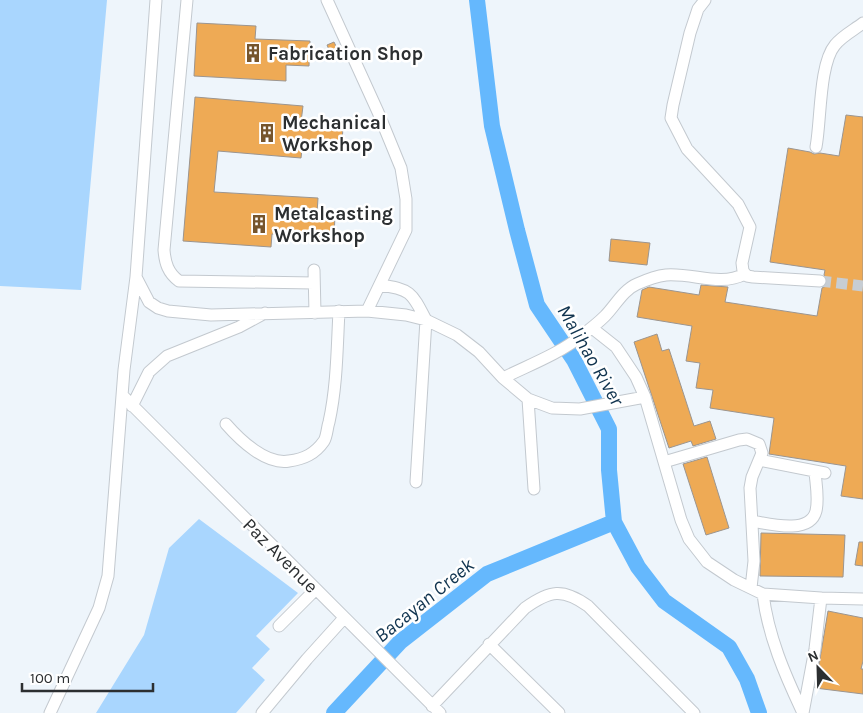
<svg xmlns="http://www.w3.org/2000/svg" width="863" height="713" viewBox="0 0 863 713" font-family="Karla,sans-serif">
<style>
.green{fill:#a9d6fe}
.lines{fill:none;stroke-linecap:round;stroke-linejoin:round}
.river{stroke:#65b8fd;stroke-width:16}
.building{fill:#ea5;stroke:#9b9590}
.minor-tunnel{stroke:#c7cdd3;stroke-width:11;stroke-dasharray:11 5.5;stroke-linecap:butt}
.minor-casing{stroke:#c3c9cf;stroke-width:13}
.minor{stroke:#fff;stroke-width:11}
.labels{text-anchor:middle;stroke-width:5;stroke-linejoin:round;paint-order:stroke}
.poi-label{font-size:19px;font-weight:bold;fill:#2c2f31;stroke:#fff;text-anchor:start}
.street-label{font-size:19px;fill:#2c2f31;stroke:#fff}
.water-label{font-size:20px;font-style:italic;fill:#11344f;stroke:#fff}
</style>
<rect width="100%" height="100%" fill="#eef5fb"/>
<path class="green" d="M 0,0 L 107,0 L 81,290 L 0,286 Z
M 199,519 L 298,593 L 256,636 L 270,649 L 252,668 L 265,680 L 236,713 L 96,713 L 144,635 L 169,548 Z"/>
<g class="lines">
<path class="river" d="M 477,0 L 492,126 L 517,230 L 537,305 L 574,360 L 609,429 L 609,470 L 614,522 L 638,567 L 664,601 L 729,647 L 747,679 L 759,713
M 334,713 L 400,642 L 487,574 L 614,522"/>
</g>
<path class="building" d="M 197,23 L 256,26 L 255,39 L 310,41 L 309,66 L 286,65 L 286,81 L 194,76 Z
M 334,42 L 341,56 L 333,59 L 327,45 Z
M 195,97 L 303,106 L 301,122 L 343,126 L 342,144 L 303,141 L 301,158 L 218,151 L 214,192 L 318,198 L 317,213 L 335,214 L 334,238 L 272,234 L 271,247 L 183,241 Z
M 846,115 L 863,117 L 863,499 L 841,496 L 846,466 L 769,454 L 774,418 L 710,408 L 713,390 L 696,388 L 700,363 L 686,361 L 692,326 L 637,317 L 642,290 L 649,287 L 699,295 L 701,285 L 728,287 L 725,302 L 817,316 L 822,288 L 826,286 L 827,282 L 824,275 L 825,270 L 770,262 L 788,148 L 810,152 L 814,154 L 820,153 L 839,156 Z
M 611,239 L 650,243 L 647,265 L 609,261 Z
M 657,334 L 662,351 L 669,349 L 694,426 L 710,421 L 716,439 L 693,446 L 691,441 L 669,448 L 634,342 Z
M 707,457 L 729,528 L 706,535 L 683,464 Z
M 761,533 L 845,535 L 843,577 L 760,576 Z
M 859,542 L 863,542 L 863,566 L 855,565 Z
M 828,611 L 863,618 L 863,661 L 861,669 L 863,669 L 863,694 L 815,688 Z"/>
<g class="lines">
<path class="minor-tunnel" d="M 820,281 L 863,286"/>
<g class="minor-casing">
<path id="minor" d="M 187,0 L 164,250 C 165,263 168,273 179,281 L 314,283
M 327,0 L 378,112 L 401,168 L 406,199 L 406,230 L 367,311
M 705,0 L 698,9 L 690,33 L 673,105 L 671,118 L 687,149 L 738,204 L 750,227 L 742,263 L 743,271 L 747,276 L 753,277 L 820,281
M 816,147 C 821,121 819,64 835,45 C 842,36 854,30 863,23
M 314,270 L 315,313
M 136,277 L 149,302 L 158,308 L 168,311 L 211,315 L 367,311 L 406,315 L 426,320 L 457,335 L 479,352 L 503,378 L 528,399 L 552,408 L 580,409 L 645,397 L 681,520 L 689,539 L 707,562 L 734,580 L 763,594 L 821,598 L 863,599
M 380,285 C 411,289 412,293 426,320 L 416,482
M 592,328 L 616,347 L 636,377 L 645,397
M 503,378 C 529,365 559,354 581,336 C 589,330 598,323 605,316 C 615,306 623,290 637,284 C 646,280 657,276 666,275 C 695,273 719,287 745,274
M 123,396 L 440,713
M 528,399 L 534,489
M 132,406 L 149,372 L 167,356 L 239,327 L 265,313
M 226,424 C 240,440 266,465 289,461 C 304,459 315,454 324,441 C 327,436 327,428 329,422 C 337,386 337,348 339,311
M 759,460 L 825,473
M 664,462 L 739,440 L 747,439 L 759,444 L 762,453 L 752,477 L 750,488 L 754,561 L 751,588
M 752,521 C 769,524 810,535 816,511 C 819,498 816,485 815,472
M 763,594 C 768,636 785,675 803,713
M 279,626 L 316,589
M 489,644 L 559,713
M 432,706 L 525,608 C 550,590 563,588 588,606 L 694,713
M 50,713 L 99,608 L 108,576 L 124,370 L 136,277 L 156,0
M 262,713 L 307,659 L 344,618
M 803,713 L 815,649 L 821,598"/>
</g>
<use href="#minor" class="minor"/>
</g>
<defs>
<g id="building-bare" transform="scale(1.5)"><path d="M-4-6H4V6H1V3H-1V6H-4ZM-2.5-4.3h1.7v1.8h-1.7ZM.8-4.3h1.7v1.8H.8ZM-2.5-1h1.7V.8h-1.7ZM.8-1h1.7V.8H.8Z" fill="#76552c" stroke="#fff" stroke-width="2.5" paint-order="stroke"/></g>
</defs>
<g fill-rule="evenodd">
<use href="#building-bare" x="253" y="53"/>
<use href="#building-bare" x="267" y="133"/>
<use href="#building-bare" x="259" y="224"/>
</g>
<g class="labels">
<g class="poi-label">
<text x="268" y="60">Fabrication Shop</text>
<text x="282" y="129">Mechanical<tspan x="282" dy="22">Workshop</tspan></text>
<text x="274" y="220">Metalcasting<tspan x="274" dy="22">Workshop</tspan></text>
</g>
<g class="street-label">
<text transform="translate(281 555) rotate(45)" y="7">Paz Avenue</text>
</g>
<g class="water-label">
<text transform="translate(591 355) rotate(60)" y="7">Malihao River</text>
<text transform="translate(424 600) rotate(-39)" y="7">Bacayan Creek</text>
</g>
</g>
<g transform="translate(818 668) rotate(337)" stroke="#ffffff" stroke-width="4" paint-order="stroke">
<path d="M0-4L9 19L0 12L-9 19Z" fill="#2c2f31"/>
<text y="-8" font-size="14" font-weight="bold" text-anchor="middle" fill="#2c2f31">N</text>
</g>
<path d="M22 683v8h131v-8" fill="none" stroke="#2c2f31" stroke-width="2.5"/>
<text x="30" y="683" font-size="15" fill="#2c2f31" stroke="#ffffff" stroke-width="4" paint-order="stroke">100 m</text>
</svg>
